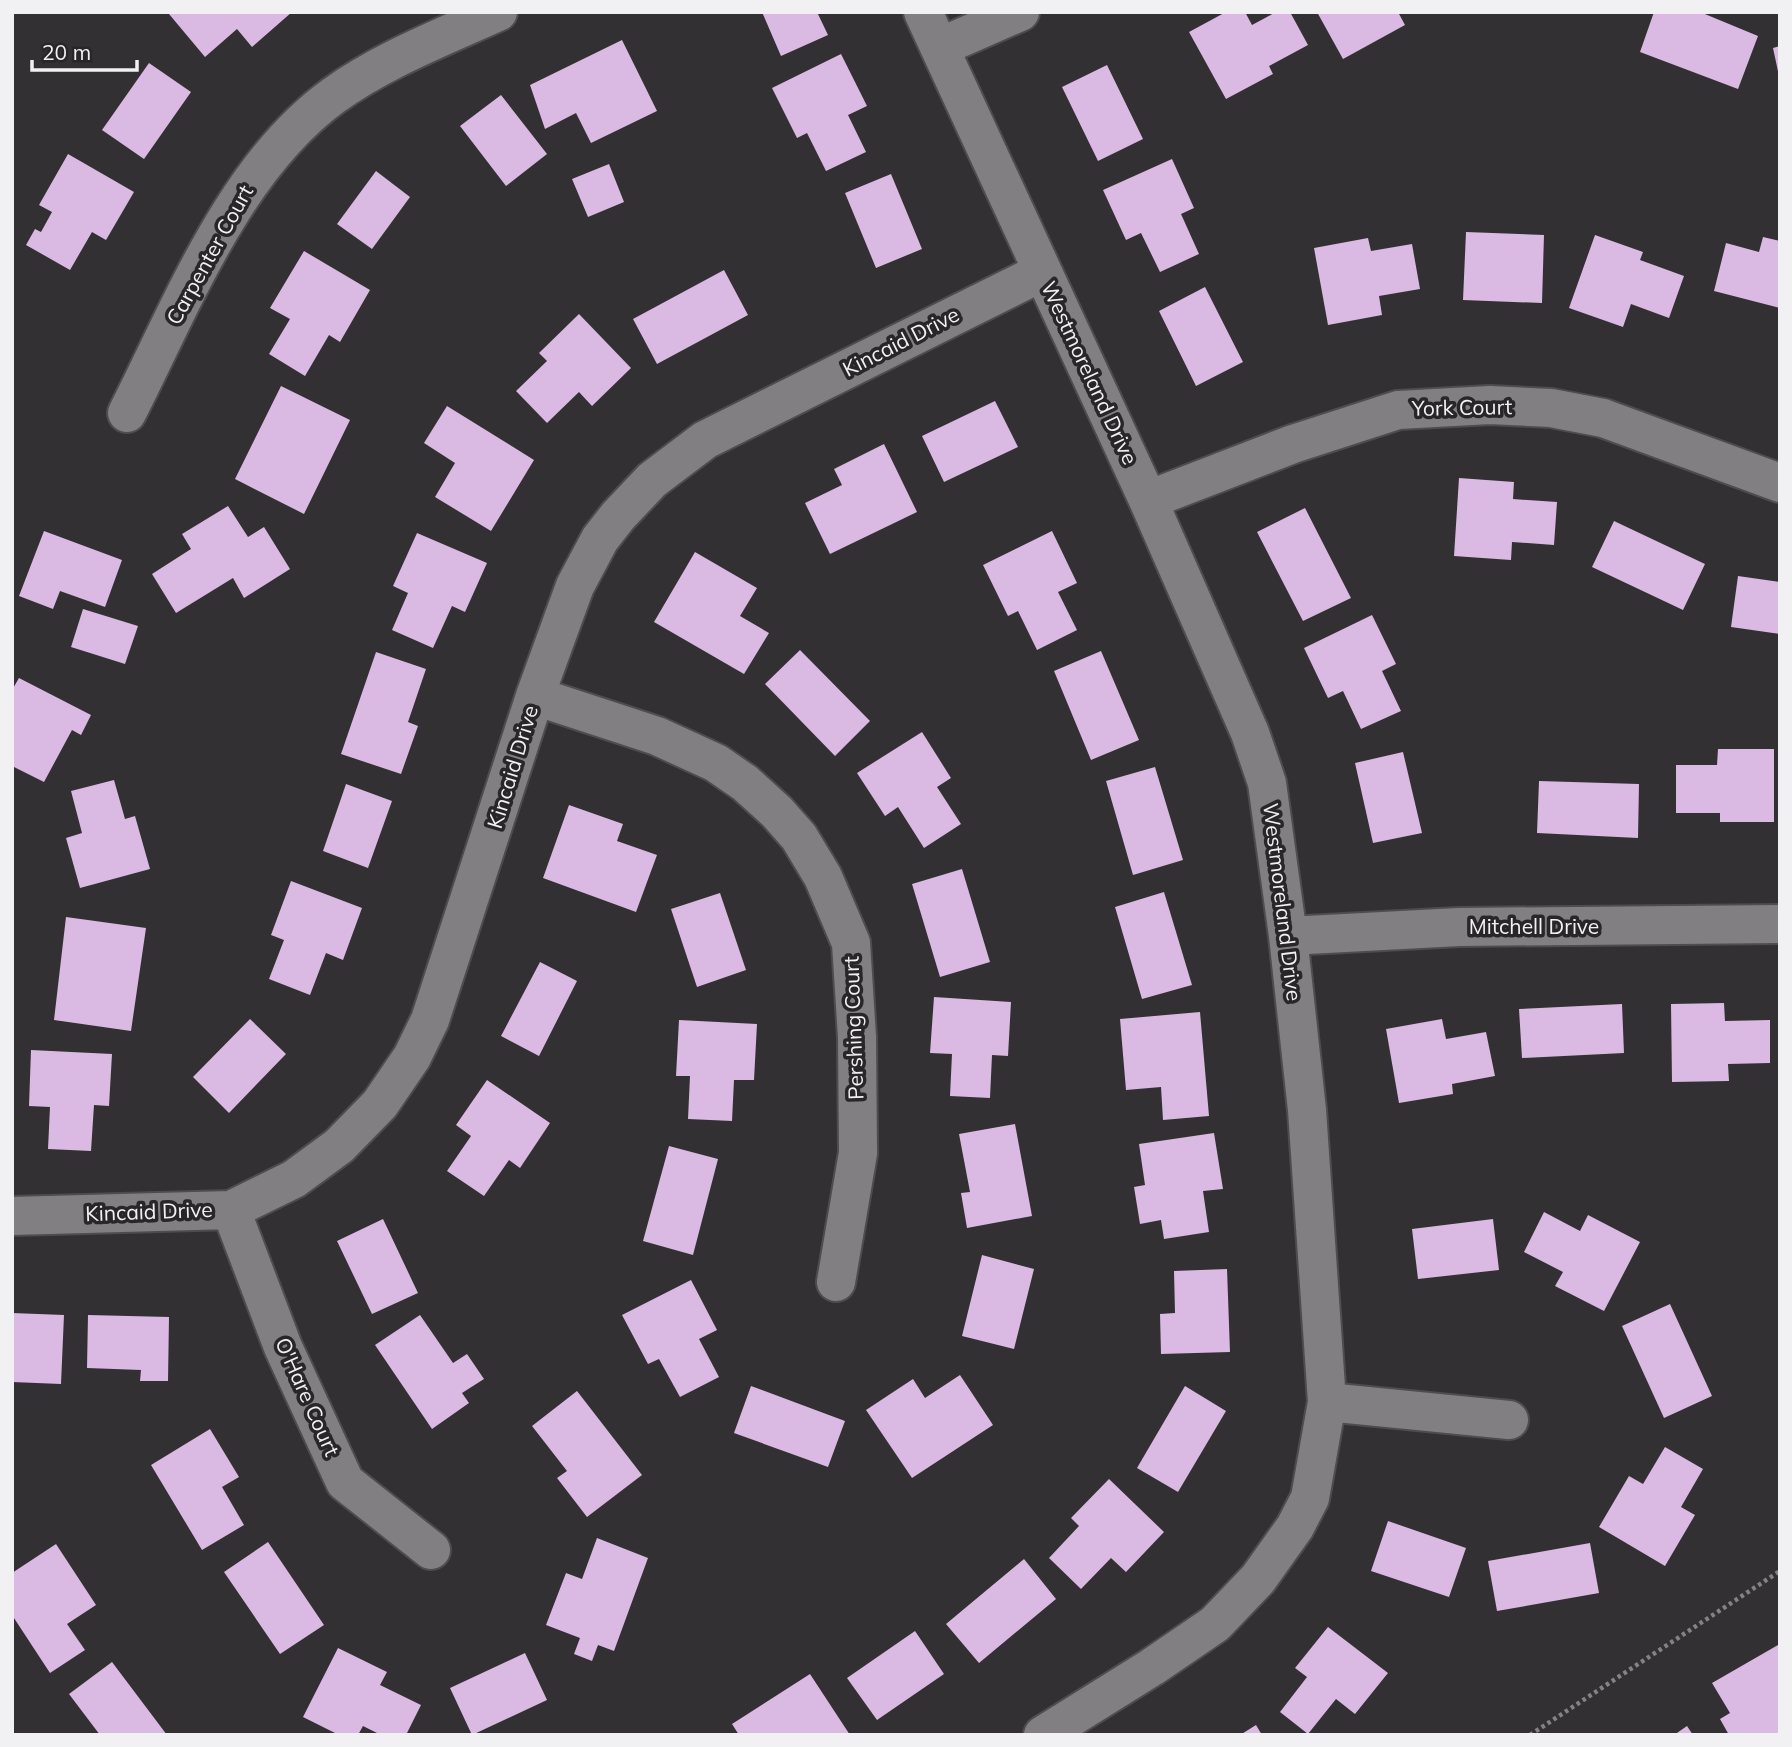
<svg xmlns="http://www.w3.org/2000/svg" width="1792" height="1747" viewBox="0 0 1792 1747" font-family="Mulish,sans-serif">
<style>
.building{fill:#dab9e2}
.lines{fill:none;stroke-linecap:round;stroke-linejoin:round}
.minor-casing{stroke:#4e4c4f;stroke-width:42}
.path{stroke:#848284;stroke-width:4.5;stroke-dasharray:3.5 3.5;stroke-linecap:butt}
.minor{stroke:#827f82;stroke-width:38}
.labels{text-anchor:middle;stroke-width:7;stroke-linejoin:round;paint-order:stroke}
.street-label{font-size:21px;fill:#f1f0f2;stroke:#292629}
</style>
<rect width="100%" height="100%" fill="#333033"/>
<path class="building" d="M 171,12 L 292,12 L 252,47 L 237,29 L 205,57 L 169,14 Z
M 762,12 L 817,12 L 828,35 L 781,56 Z
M 1226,12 L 1245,12 L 1252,25 L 1276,12 L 1290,12 L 1308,45 L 1269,66 L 1273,74 L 1226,99 L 1189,32 Z
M 1317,12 L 1398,12 L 1405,25 L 1343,59 Z
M 1654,12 L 1700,12 L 1758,36 L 1738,89 L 1640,52 Z
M 622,40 L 657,111 L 591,143 L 576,113 L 545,129 L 530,85 Z
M 1780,46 L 1780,76 L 1779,76 L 1773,48 Z
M 841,54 L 867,106 L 848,115 L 866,152 L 826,171 L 807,133 L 797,138 L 772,88 Z
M 149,63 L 191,92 L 144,159 L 102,130 Z
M 1107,65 L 1143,139 L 1098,161 L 1062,87 Z
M 501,95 L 547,154 L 506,186 L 460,126 Z
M 68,154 L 134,192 L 106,240 L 92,232 L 70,270 L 26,245 L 35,229 L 41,232 L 52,212 L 39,205 Z
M 1172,159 L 1194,208 L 1181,214 L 1199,254 L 1160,272 L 1141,233 L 1126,240 L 1103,190 Z
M 609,164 L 624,202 L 588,217 L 572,179 Z
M 376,171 L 410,197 L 372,249 L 337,224 Z
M 891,174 L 922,249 L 876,268 L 845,193 Z
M 1466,232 L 1544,235 L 1542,303 L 1463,300 Z
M 1595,235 L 1643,252 L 1640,260 L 1684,276 L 1669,318 L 1631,304 L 1623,327 L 1569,308 Z
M 1763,237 L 1780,241 L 1780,308 L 1714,291 L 1726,243 L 1759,252 Z
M 1368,238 L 1371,251 L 1412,244 L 1420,289 L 1379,296 L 1382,315 L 1328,325 L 1314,248 Z
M 304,251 L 370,290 L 340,342 L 329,335 L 305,376 L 269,354 L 290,319 L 270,308 Z
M 724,270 L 748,315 L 657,364 L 633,319 Z
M 1205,287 L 1243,362 L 1196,386 L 1159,311 Z
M 579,314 L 631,368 L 592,406 L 579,392 L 547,423 L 516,391 L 547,361 L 539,353 Z
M 281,386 L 350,420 L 304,514 L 235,479 Z
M 995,401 L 1018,447 L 944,482 L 922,436 Z
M 447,406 L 534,460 L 491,531 L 435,497 L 455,463 L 424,443 Z
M 884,444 L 917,512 L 830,554 L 805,503 L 842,485 L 834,469 Z
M 1459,478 L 1514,482 L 1513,499 L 1557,502 L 1554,545 L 1512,542 L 1511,560 L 1454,556 Z
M 228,506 L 248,537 L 264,527 L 290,569 L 244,598 L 233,578 L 176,613 L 152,574 L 191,549 L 182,534 Z
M 1305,508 L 1351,598 L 1303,621 L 1257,532 Z
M 1614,521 L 1705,564 L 1683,610 L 1592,567 Z
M 44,531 L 122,560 L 105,607 L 60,591 L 53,609 L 19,596 Z
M 1052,531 L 1077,583 L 1058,592 L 1077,630 L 1037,650 L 1018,611 L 1008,616 L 983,565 Z
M 417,533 L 487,563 L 465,612 L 452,606 L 433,648 L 392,630 L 408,593 L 393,586 Z
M 695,552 L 757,588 L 740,616 L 769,633 L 744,674 L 654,622 Z
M 1738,576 L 1780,582 L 1780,634 L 1731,627 Z
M 83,609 L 138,626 L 125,664 L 71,647 Z
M 1372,615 L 1396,664 L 1382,671 L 1401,711 L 1361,729 L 1343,691 L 1328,698 L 1304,648 Z
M 800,650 L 870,721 L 835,756 L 765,684 Z
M 1101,651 L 1139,740 L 1091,760 L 1054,671 Z
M 376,652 L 426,669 L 408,722 L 418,726 L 401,774 L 341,754 Z
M 19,678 L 91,715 L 81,735 L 72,730 L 44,782 L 12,766 L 12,690 Z
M 922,732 L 951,778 L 937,787 L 961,824 L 924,848 L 898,807 L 885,816 L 857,773 Z
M 1718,749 L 1774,749 L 1774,822 L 1720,822 L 1720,813 L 1676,813 L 1676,765 L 1717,765 Z
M 1403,752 L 1422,833 L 1373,843 L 1355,763 Z
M 1155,767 L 1183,860 L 1133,875 L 1106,781 Z
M 114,780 L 125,819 L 135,816 L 150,869 L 80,888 L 66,838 L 82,833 L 71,791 Z
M 1539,781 L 1639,784 L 1638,838 L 1537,833 Z
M 346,784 L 392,801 L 368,868 L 323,851 Z
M 569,805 L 623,824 L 617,841 L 657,855 L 636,912 L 543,878 Z
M 962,869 L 990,962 L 940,977 L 912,884 Z
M 291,881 L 362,908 L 343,960 L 326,953 L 310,995 L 269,979 L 284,940 L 271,935 Z
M 1164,892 L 1192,985 L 1142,999 L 1115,907 Z
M 720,893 L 746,970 L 697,987 L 671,909 Z
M 66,917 L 146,928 L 131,1031 L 54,1020 Z
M 540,962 L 577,981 L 539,1056 L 501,1036 Z
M 934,997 L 1011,1002 L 1008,1056 L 992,1055 L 990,1098 L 950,1096 L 952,1054 L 930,1053 Z
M 1724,1003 L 1725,1021 L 1770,1020 L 1770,1063 L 1728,1064 L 1729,1081 L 1672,1082 L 1671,1004 Z
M 1622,1004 L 1624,1053 L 1522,1058 L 1519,1009 Z
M 1200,1012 L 1209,1116 L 1163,1120 L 1161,1087 L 1126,1090 L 1120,1019 Z
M 250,1019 L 286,1054 L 229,1113 L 193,1077 Z
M 1442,1019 L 1446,1039 L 1486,1032 L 1495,1076 L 1452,1084 L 1453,1094 L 1399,1103 L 1386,1029 Z
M 679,1020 L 757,1024 L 754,1080 L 734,1080 L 732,1121 L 688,1119 L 690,1076 L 676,1076 Z
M 31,1050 L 112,1054 L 109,1106 L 94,1105 L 91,1151 L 48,1149 L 50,1107 L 29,1106 Z
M 487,1080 L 550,1123 L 520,1168 L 509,1160 L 484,1196 L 447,1171 L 471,1136 L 456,1125 Z
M 1015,1124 L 1032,1216 L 967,1228 L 961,1193 L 970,1192 L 959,1134 Z
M 1214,1133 L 1223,1189 L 1203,1191 L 1209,1232 L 1164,1239 L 1161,1220 L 1140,1224 L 1134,1187 L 1145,1185 L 1139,1144 Z
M 669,1146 L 718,1159 L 693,1255 L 643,1241 Z
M 1544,1212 L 1580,1231 L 1588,1215 L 1640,1242 L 1604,1311 L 1555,1286 L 1563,1272 L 1524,1252 Z
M 383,1219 L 418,1293 L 372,1314 L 337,1241 Z
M 1493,1219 L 1499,1270 L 1418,1279 L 1412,1229 Z
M 982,1255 L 1034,1269 L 1014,1349 L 962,1336 Z
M 1227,1269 L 1230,1352 L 1161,1354 L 1160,1314 L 1175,1313 L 1174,1271 Z
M 691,1280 L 717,1330 L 699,1339 L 719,1377 L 680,1397 L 659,1359 L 648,1364 L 622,1315 Z
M 1670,1304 L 1712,1396 L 1664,1418 L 1622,1326 Z
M 12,1313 L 64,1315 L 61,1384 L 12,1382 Z
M 88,1315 L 169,1317 L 168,1381 L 140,1381 L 141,1370 L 87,1368 Z
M 420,1315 L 453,1363 L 467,1354 L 484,1379 L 462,1393 L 469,1403 L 432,1429 L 375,1345 Z
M 960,1375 L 993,1425 L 912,1478 L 866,1410 L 913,1379 L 925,1398 Z
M 751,1386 L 845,1421 L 828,1467 L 734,1433 Z
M 1185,1386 L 1226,1411 L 1178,1492 L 1137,1468 Z
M 577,1391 L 642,1475 L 587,1517 L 557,1478 L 567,1471 L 532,1426 Z
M 210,1429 L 239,1477 L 222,1487 L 244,1525 L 202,1550 L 151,1465 Z
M 1665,1447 L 1703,1469 L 1681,1507 L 1695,1515 L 1665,1566 L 1599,1527 L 1629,1476 L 1643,1484 Z
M 1109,1479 L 1164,1532 L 1126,1572 L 1111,1558 L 1081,1589 L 1049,1558 L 1079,1526 L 1071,1518 Z
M 1388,1521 L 1466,1548 L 1449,1597 L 1371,1571 Z
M 597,1538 L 648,1558 L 614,1651 L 598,1645 L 592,1661 L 574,1654 L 580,1638 L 546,1625 L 566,1573 L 582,1579 Z
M 268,1542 L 324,1625 L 280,1654 L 224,1572 Z
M 1590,1543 L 1599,1593 L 1497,1611 L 1488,1561 Z
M 56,1544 L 96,1605 L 67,1624 L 85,1650 L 50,1673 L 12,1615 L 12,1573 Z
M 1024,1559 L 1056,1599 L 979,1663 L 946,1624 Z
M 1328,1627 L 1388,1673 L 1355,1714 L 1336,1699 L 1308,1734 L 1280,1712 L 1307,1677 L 1295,1668 Z
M 915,1631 L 944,1674 L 877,1720 L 847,1678 Z
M 1778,1645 L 1780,1735 L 1729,1735 L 1720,1719 L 1730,1713 L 1712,1683 Z
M 338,1648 L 387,1672 L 380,1685 L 421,1705 L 406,1735 L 381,1735 L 363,1726 L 358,1735 L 339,1735 L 303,1717 Z
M 525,1653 L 547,1700 L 472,1735 L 450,1688 Z
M 112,1662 L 167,1735 L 100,1735 L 69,1694 Z
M 810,1674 L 850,1735 L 739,1735 L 732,1724 Z
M 1256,1725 L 1262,1735 L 1240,1735 Z
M 1687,1726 L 1693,1735 L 1674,1735 Z"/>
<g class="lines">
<g class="minor-casing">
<path id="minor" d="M 923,12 L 1148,500 L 1250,733 L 1267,783 L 1288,936 L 1307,1110 L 1327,1402 L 1310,1498 L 1295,1527 L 1258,1579 L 1215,1624 L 1152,1667 L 1043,1735
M 940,47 L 1020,12
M 127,413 C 181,307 234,168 333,96 C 383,60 443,37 498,12
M 1148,500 L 1293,444 L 1398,410 L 1490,405 L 1551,408 L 1603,418 L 1780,483
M 535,696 L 657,736 L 716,763 L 745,783 L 777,812 L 799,837 L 823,877 L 851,943 L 857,1037 L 858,1153 L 836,1282
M 1288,936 L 1459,927 L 1780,924
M 231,1210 L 283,1347 L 345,1482 L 431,1550
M 12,1216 L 231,1210 L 294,1179 L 339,1146 L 380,1104 L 412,1057 L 430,1020 L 535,696 L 575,586 L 600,539 L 618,516 L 652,480 L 705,440 L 1042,272
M 1327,1402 L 1509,1420"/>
</g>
<path class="path" d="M 1530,1735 L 1780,1571"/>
<use href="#minor" class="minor"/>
</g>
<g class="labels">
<g class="street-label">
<text transform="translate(210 255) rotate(-61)" y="7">Carpenter Court</text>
<text transform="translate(901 342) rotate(-27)" y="7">Kincaid Drive</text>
<text transform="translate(1089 373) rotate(65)" y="7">Westmoreland Drive</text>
<text transform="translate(1462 408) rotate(-1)" y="7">York Court</text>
<text transform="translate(513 767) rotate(-73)" y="7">Kincaid Drive</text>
<text transform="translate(1282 902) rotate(83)" y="7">Westmoreland Drive</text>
<text x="1534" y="934">Mitchell Drive</text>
<text transform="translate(854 1028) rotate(-92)" y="7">Pershing Court</text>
<text transform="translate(149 1212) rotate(-2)" y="7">Kincaid Drive</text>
<text transform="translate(307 1397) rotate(66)" y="7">O'Hare Court</text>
</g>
</g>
<rect width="1792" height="1747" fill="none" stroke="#f1f0f2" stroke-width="28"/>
<path d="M32 60v10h105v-10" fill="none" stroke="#f1f0f2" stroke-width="3.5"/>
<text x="42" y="60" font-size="21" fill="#f1f0f2" stroke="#292629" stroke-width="5" paint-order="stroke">20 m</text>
</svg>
